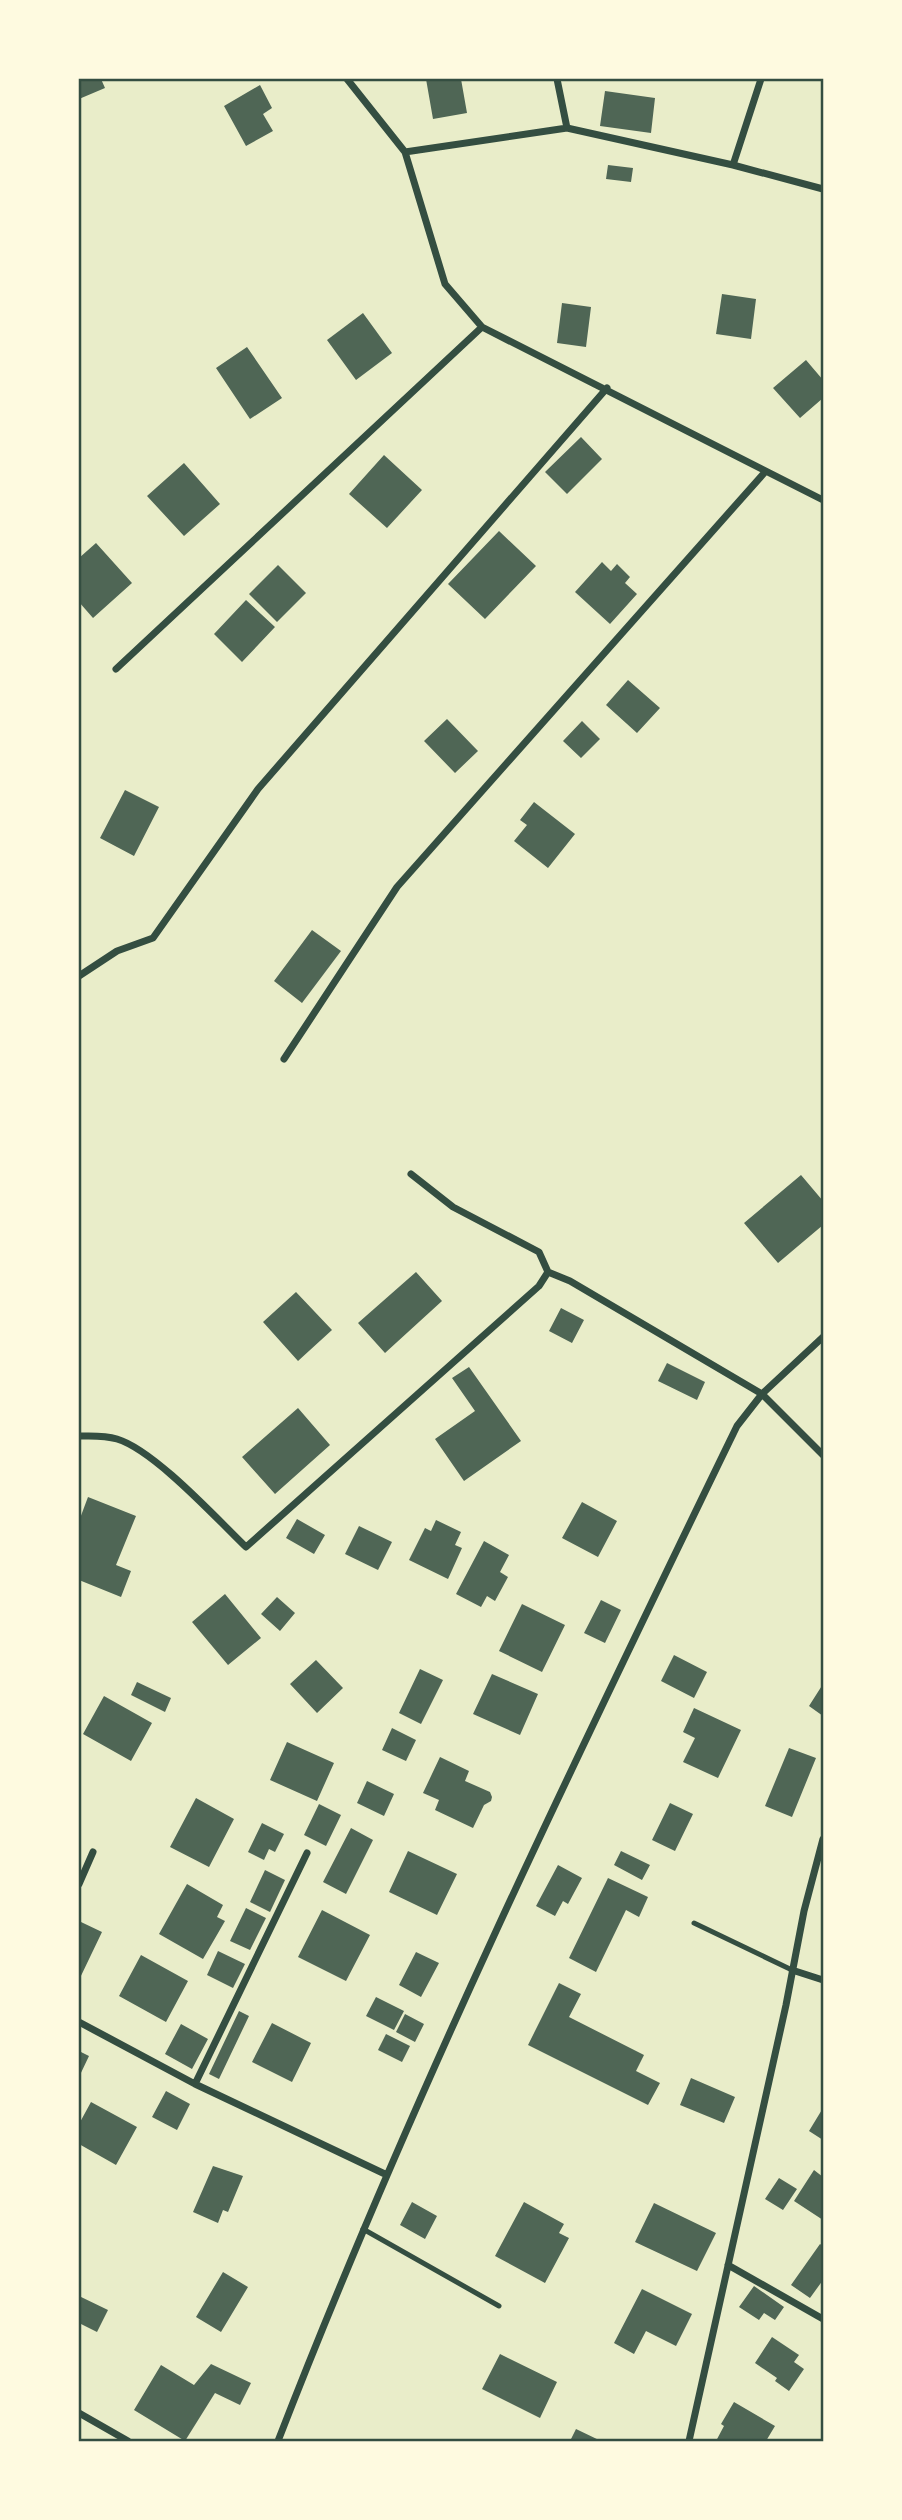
<svg xmlns="http://www.w3.org/2000/svg" width="902" height="2520" viewBox="0 0 902 2520" font-family="'Open Sans',sans-serif">
<style>
.building{fill:#4f6655}
.lines{fill:none;stroke-linecap:round;stroke-linejoin:round}
.service{stroke:#344e41;stroke-width:5}
.minor{stroke:#344e41;stroke-width:7}
.neatline{fill:none;stroke:#344e41;stroke-width:2.5}
</style>
<rect width="100%" height="100%" fill="#e9edc9"/>
<path class="building" d="M 79,79 L 101,79 L 105,88 L 79,99 Z
M 426,79 L 461,79 L 467,113 L 433,119 Z
M 260,85 L 272,108 L 263,114 L 273,131 L 246,146 L 224,106 Z
M 605,91 L 655,98 L 651,133 L 600,126 Z
M 608,165 L 633,168 L 631,182 L 606,179 Z
M 722,294 L 756,299 L 751,339 L 716,334 Z
M 562,303 L 591,307 L 586,347 L 557,343 Z
M 363,313 L 392,353 L 356,380 L 327,340 Z
M 247,347 L 282,398 L 250,419 L 216,368 Z
M 806,360 L 823,380 L 823,398 L 800,418 L 773,388 Z
M 581,437 L 602,459 L 567,494 L 545,472 Z
M 384,455 L 422,490 L 387,528 L 349,494 Z
M 184,463 L 220,504 L 184,536 L 147,496 Z
M 499,531 L 536,566 L 485,619 L 448,584 Z
M 96,543 L 132,583 L 93,618 L 79,602 L 79,558 Z
M 602,562 L 611,571 L 617,564 L 630,577 L 625,583 L 637,594 L 610,624 L 575,592 Z
M 278,565 L 306,593 L 277,622 L 249,594 Z
M 246,600 L 275,627 L 242,662 L 214,634 Z
M 628,680 L 660,708 L 637,733 L 606,705 Z
M 447,719 L 478,751 L 455,773 L 424,741 Z
M 582,721 L 600,739 L 581,758 L 563,741 Z
M 125,790 L 159,807 L 134,856 L 100,838 Z
M 534,802 L 575,834 L 548,868 L 514,841 L 527,825 L 520,820 Z
M 312,930 L 341,951 L 302,1003 L 274,981 Z
M 801,1175 L 823,1201 L 823,1225 L 778,1263 L 744,1223 Z
M 416,1272 L 442,1301 L 385,1353 L 358,1323 Z
M 296,1292 L 332,1330 L 298,1361 L 263,1322 Z
M 561,1308 L 584,1320 L 572,1343 L 549,1331 Z
M 667,1363 L 705,1382 L 697,1400 L 658,1381 Z
M 469,1367 L 521,1441 L 464,1481 L 435,1439 L 475,1411 L 452,1378 Z
M 298,1408 L 330,1445 L 275,1494 L 242,1457 Z
M 88,1497 L 136,1516 L 116,1565 L 131,1571 L 121,1597 L 79,1580 L 79,1521 Z
M 582,1502 L 617,1521 L 598,1557 L 562,1538 Z
M 297,1519 L 325,1535 L 314,1554 L 286,1538 Z
M 436,1520 L 461,1532 L 455,1545 L 462,1548 L 448,1579 L 409,1560 L 425,1528 L 431,1531 Z
M 359,1526 L 392,1542 L 378,1570 L 345,1554 Z
M 484,1541 L 509,1555 L 500,1572 L 508,1577 L 495,1601 L 487,1596 L 481,1607 L 456,1594 Z
M 225,1594 L 261,1638 L 228,1665 L 192,1622 Z
M 277,1597 L 295,1613 L 280,1631 L 261,1614 Z
M 601,1600 L 621,1610 L 605,1643 L 584,1633 Z
M 522,1604 L 565,1625 L 542,1672 L 499,1651 Z
M 674,1655 L 707,1672 L 694,1698 L 661,1681 Z
M 316,1660 L 343,1688 L 317,1713 L 290,1684 Z
M 420,1669 L 443,1680 L 421,1724 L 399,1713 Z
M 492,1674 L 538,1694 L 520,1735 L 473,1714 Z
M 137,1682 L 171,1698 L 165,1712 L 131,1695 Z
M 823,1684 L 823,1716 L 809,1706 Z
M 104,1696 L 152,1723 L 131,1761 L 83,1734 Z
M 694,1708 L 741,1730 L 718,1778 L 683,1762 L 695,1738 L 683,1732 Z
M 392,1728 L 416,1740 L 406,1761 L 382,1750 Z
M 287,1742 L 334,1763 L 317,1801 L 270,1780 Z
M 789,1748 L 816,1758 L 792,1817 L 765,1806 Z
M 440,1757 L 469,1771 L 465,1781 L 490,1792 L 492,1797 L 491,1801 L 484,1805 L 473,1828 L 435,1810 L 439,1800 L 423,1793 Z
M 367,1781 L 394,1794 L 384,1816 L 357,1803 Z
M 196,1798 L 234,1819 L 209,1867 L 170,1847 Z
M 670,1803 L 693,1814 L 675,1851 L 652,1840 Z
M 319,1804 L 341,1815 L 326,1846 L 304,1835 Z
M 262,1823 L 284,1834 L 275,1852 L 269,1849 L 264,1860 L 248,1852 Z
M 351,1828 L 373,1840 L 346,1894 L 323,1882 Z
M 408,1851 L 457,1874 L 437,1915 L 389,1892 Z
M 621,1851 L 650,1865 L 642,1880 L 614,1865 Z
M 558,1865 L 582,1878 L 568,1904 L 563,1901 L 555,1916 L 536,1906 Z
M 265,1870 L 285,1880 L 270,1912 L 250,1902 Z
M 608,1878 L 648,1897 L 639,1917 L 626,1910 L 596,1972 L 569,1958 Z
M 187,1884 L 223,1905 L 217,1917 L 225,1921 L 203,1959 L 159,1934 Z
M 246,1908 L 266,1918 L 250,1950 L 230,1941 Z
M 322,1910 L 370,1935 L 346,1981 L 298,1957 Z
M 81,1922 L 102,1932 L 79,1980 L 79,1926 Z
M 218,1951 L 245,1964 L 233,1988 L 207,1975 Z
M 416,1952 L 439,1963 L 421,1997 L 399,1985 Z
M 141,1955 L 188,1981 L 166,2022 L 119,1996 Z
M 559,1983 L 581,1994 L 569,2017 L 644,2055 L 636,2071 L 660,2083 L 648,2105 L 528,2045 Z
M 376,1997 L 404,2011 L 394,2030 L 366,2016 Z
M 239,2011 L 249,2016 L 219,2079 L 209,2074 Z
M 405,2014 L 424,2024 L 415,2042 L 396,2032 Z
M 272,2023 L 311,2043 L 292,2082 L 252,2062 Z
M 181,2024 L 208,2039 L 192,2069 L 165,2054 Z
M 386,2034 L 410,2046 L 402,2062 L 378,2050 Z
M 79,2051 L 89,2056 L 79,2077 Z
M 691,2078 L 735,2097 L 724,2123 L 680,2105 Z
M 166,2091 L 190,2104 L 177,2130 L 152,2117 Z
M 91,2102 L 137,2127 L 116,2165 L 79,2144 L 79,2124 Z
M 823,2108 L 823,2140 L 809,2131 Z
M 213,2166 L 243,2176 L 228,2212 L 223,2210 L 218,2223 L 193,2212 Z
M 814,2170 L 823,2177 L 823,2220 L 794,2201 Z
M 779,2178 L 797,2189 L 783,2210 L 765,2199 Z
M 412,2202 L 437,2216 L 425,2239 L 400,2225 Z
M 524,2202 L 564,2224 L 559,2233 L 569,2238 L 545,2283 L 495,2256 Z
M 654,2203 L 716,2233 L 697,2271 L 635,2242 Z
M 820,2244 L 823,2246 L 823,2280 L 810,2298 L 791,2285 Z
M 223,2272 L 248,2287 L 221,2332 L 196,2317 Z
M 754,2286 L 784,2307 L 775,2320 L 764,2313 L 759,2320 L 739,2307 Z
M 642,2289 L 692,2314 L 676,2346 L 646,2331 L 634,2354 L 614,2343 Z
M 79,2296 L 108,2310 L 97,2332 L 79,2323 Z
M 772,2337 L 799,2355 L 794,2362 L 804,2369 L 789,2391 L 775,2381 L 777,2378 L 755,2363 Z
M 500,2354 L 557,2382 L 540,2418 L 482,2389 Z
M 211,2364 L 251,2383 L 240,2405 L 215,2393 L 185,2441 L 134,2410 L 161,2365 L 194,2385 Z
M 734,2402 L 775,2426 L 766,2441 L 716,2441 L 724,2426 L 721,2424 Z
M 576,2429 L 601,2441 L 570,2441 Z"/>
<g class="lines">
<path class="service" d="M 694,1923 L 792,1970
M 363,2229 L 499,2306"/>
<path class="minor" d="M 347,79 L 405,152 L 445,284 L 482,327 L 823,500
M 557,79 L 567,128
M 405,152 L 567,128 L 733,165 L 823,189
M 733,165 L 761,79
M 116,669 L 482,327
M 79,976 L 117,951 L 153,938 L 258,789 L 607,388
M 284,1059 L 397,887 L 765,472
M 548,1272 L 570,1281 L 762,1394 L 823,1455
M 79,1436 C 92,1436 104,1435 117,1439 C 154,1450 217,1519 246,1547 L 539,1286 L 548,1272 L 539,1252 L 453,1207 L 411,1174
M 79,1884 L 93,1852
M 792,1970 L 823,1980
M 79,2022 L 195,2084 L 387,2175
M 195,2084 L 307,1853
M 728,2265 L 823,2319
M 79,2413 L 128,2441
M 278,2441 C 412,2095 575,1760 737,1426 L 762,1394 L 823,1337
M 689,2441 L 786,2005 L 804,1911 L 823,1839"/>
</g>
<rect width="902" height="2520" fill="none" stroke="#fefae0" stroke-width="161"/>
<rect x="80" y="80" width="742" height="2360" class="neatline"/>
</svg>
